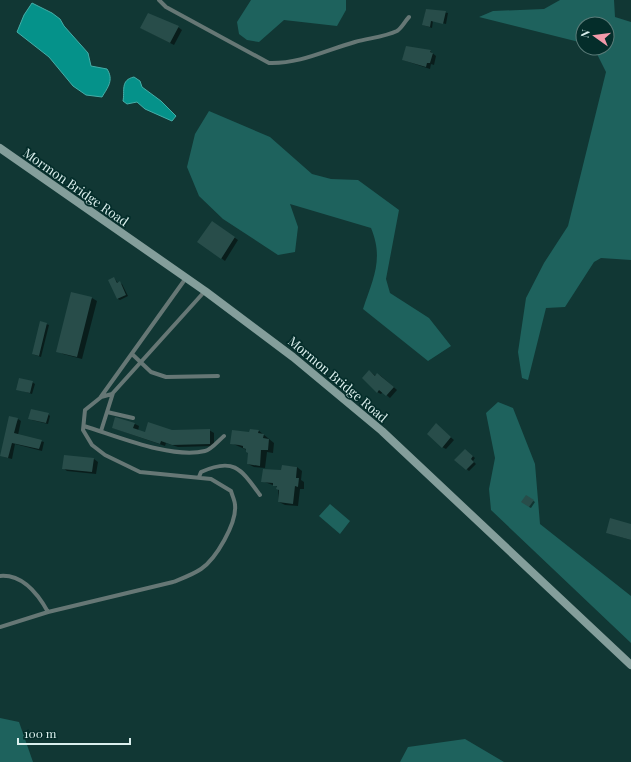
<svg xmlns="http://www.w3.org/2000/svg" width="631" height="762" viewBox="0 0 631 762" font-family="'Playfair Display',serif">
<style>
.green{fill:#1e625d}
.water{fill:#05928a;stroke:#45aea8}
.shadow{fill:#0007}
.building{fill:#284d4a}
.lines{fill:none;stroke-linecap:round;stroke-linejoin:round}
.service{stroke:#667775;stroke-width:4}
.secondary{stroke:#849e9b;stroke-width:8}
.labels{text-anchor:middle;stroke-width:3.5;stroke-linejoin:round;paint-order:stroke}
.street-label{font-size:13px;fill:#dbefed;stroke:#042d2a}
</style>
<rect width="100%" height="100%" fill="#113734"/>
<path class="green" d="M 251,0 L 346,0 L 346,10 L 337,26 L 284,20 L 259,42 L 247,40 L 239,34 L 237,22 Z
M 560,0 L 614,0 L 615,17 L 631,22 L 631,260 L 601,258 L 594,262 L 565,307 L 546,308 L 528,380 L 522,378 L 518,352 L 526,298 L 544,263 L 568,226 L 606,72 L 594,48 L 607,48 L 607,24 L 583,24 L 583,43 L 479,17 L 493,11 L 544,9 Z
M 209,111 L 270,137 L 312,174 L 331,179 L 358,180 L 399,210 L 386,279 L 390,293 L 429,318 L 451,346 L 428,361 L 363,309 C 373,279 384,259 371,228 L 290,204 L 298,227 L 295,252 L 278,255 L 223,219 L 199,196 L 187,167 L 195,134 Z
M 498,402 L 513,408 L 535,464 L 540,524 L 631,596 L 631,643 L 491,510 L 489,489 L 495,458 L 486,413 Z
M 330,504 L 350,521 L 340,534 L 319,516 Z
M 0,718 L 19,722 L 33,762 L 0,762 Z
M 465,739 L 504,762 L 400,762 L 408,747 Z"/>
<path class="water" d="M 32,3 L 52,13 L 60,19 L 64,26 L 88,53 L 91,66 L 107,69 C 114,80 108,87 102,97 L 86,95 L 73,86 L 49,57 L 17,32 L 24,15 Z
M 134,77 L 140,81 L 142,87 L 161,101 L 176,116 L 172,121 L 145,109 L 137,102 L 127,104 L 123,101 C 125,91 120,80 134,77 Z"/>
<path class="shadow" d="M 426,10 L 448,13 L 446,24 L 433,21 L 432,28 L 423,25 Z
M 178,27 L 182,30 L 174,45 L 141,28 Z
M 430,51 L 436,56 L 434,65 L 431,64 L 430,69 L 403,60 Z
M 216,225 L 238,240 L 225,261 L 221,258 Z
M 114,278 L 118,283 L 122,284 L 128,296 L 120,300 L 118,299 Z
M 92,298 L 97,301 L 82,359 L 63,354 L 58,351 Z
M 46,324 L 49,325 L 41,357 L 35,355 L 33,354 Z
M 369,371 L 376,376 L 377,374 L 381,376 L 397,390 L 390,398 L 383,392 L 381,394 L 377,392 Z
M 32,382 L 35,384 L 32,394 L 20,390 Z
M 48,414 L 50,416 L 48,424 L 32,420 Z
M 18,419 L 21,421 L 18,435 L 44,442 L 42,451 L 15,444 L 12,459 L 4,457 L 1,455 Z
M 135,424 L 139,426 L 138,431 L 146,433 L 209,430 L 214,433 L 214,446 L 178,447 L 166,443 L 165,446 L 113,428 Z
M 436,425 L 454,440 L 446,449 L 442,447 Z
M 258,430 L 274,443 L 273,453 L 267,452 L 265,468 L 254,467 L 248,464 L 249,453 L 247,450 L 231,443 Z
M 467,451 L 475,458 L 473,461 L 476,464 L 469,471 L 456,460 Z
M 94,459 L 98,462 L 96,474 L 67,471 L 63,468 Z
M 283,466 L 297,467 L 302,471 L 301,480 L 304,482 L 304,489 L 300,489 L 298,506 L 285,505 L 279,502 L 278,487 L 262,481 L 282,471 Z
M 529,498 L 535,502 L 531,508 L 529,507 Z
M 631,525 L 631,540 L 607,533 Z"/>
<path class="building" d="M 426,9 L 446,11 L 443,24 L 431,21 L 430,27 L 422,25 Z
M 148,13 L 179,26 L 170,43 L 140,28 Z
M 406,46 L 431,50 L 430,52 L 433,53 L 430,63 L 427,63 L 426,67 L 402,60 Z
M 212,221 L 235,237 L 221,259 L 197,242 Z
M 114,277 L 117,283 L 120,281 L 126,295 L 117,299 L 108,280 Z
M 71,292 L 92,297 L 77,357 L 56,352 Z
M 40,321 L 47,323 L 39,356 L 32,354 Z
M 369,370 L 375,376 L 377,373 L 394,387 L 386,396 L 379,390 L 377,393 L 362,378 Z
M 19,378 L 33,381 L 30,393 L 16,390 Z
M 31,409 L 49,413 L 46,423 L 28,419 Z
M 9,416 L 18,418 L 14,433 L 42,440 L 39,449 L 12,443 L 8,458 L 0,456 Z
M 115,417 L 135,423 L 133,428 L 145,432 L 148,422 L 172,430 L 210,429 L 210,444 L 172,445 L 161,441 L 160,444 L 112,428 Z
M 436,423 L 451,437 L 442,448 L 427,434 Z
M 250,429 L 259,430 L 258,433 L 264,434 L 263,438 L 269,439 L 268,450 L 261,450 L 260,466 L 247,464 L 248,453 L 246,452 L 246,449 L 243,448 L 243,446 L 239,445 L 230,444 L 232,430 L 249,432 Z
M 465,449 L 473,456 L 471,459 L 474,462 L 466,470 L 454,460 Z
M 64,455 L 94,458 L 92,472 L 62,469 Z
M 282,465 L 297,467 L 296,478 L 299,478 L 298,487 L 295,486 L 293,504 L 278,502 L 279,493 L 279,490 L 276,489 L 277,486 L 273,486 L 273,483 L 261,482 L 263,469 L 281,470 Z
M 526,495 L 534,500 L 529,507 L 521,502 Z
M 610,518 L 631,524 L 631,540 L 606,533 Z"/>
<g class="lines">
<path class="service" d="M 159,0 L 166,7 L 269,63 C 300,64 326,50 355,42 C 369,38 384,37 397,31 C 402,28 405,21 409,17
M 132,354 L 151,372 L 166,377 L 218,376
M 101,397 L 112,394 L 205,291
M 107,412 L 133,418
M 84,426 C 117,436 171,459 205,451 C 211,450 219,440 224,436
M 101,431 L 113,393
M 199,477 L 201,472 C 234,457 241,469 260,495
M 0,576 C 22,574 38,594 48,612
M 0,627 L 48,612 L 173,582 C 183,578 192,575 201,569 C 216,559 237,523 235,505 C 235,501 232,495 231,491 L 211,479 L 140,472 L 105,455 L 92,445 L 83,430 L 85,410 L 100,398 L 186,278"/>
<path class="secondary" d="M 0,148 L 205,291 L 293,357 L 382,431 L 631,665"/>
</g>
<g class="labels">
<g class="street-label">
<text transform="translate(76 187) rotate(35)" y="5">Mormon Bridge Road</text>
<text transform="translate(338 379) rotate(40)" y="5">Mormon Bridge Road</text>
</g>
</g>
<g transform="translate(595 36) rotate(284)"><circle r="19" fill="#042d2a" stroke="#5a7b78"/>
<path d="M0-3L7 15L0 10L-7 15Z" fill="#f39aaa"/>
<text y="-6" font-size="11" font-weight="bold" text-anchor="middle" fill="#dbefed">N</text>
</g>
<path d="M18 738v6h112v-6" fill="none" stroke="#dbefed" stroke-width="2"/>
<text x="24" y="738" font-size="12" fill="#dbefed" stroke="#042d2a" stroke-width="3" paint-order="stroke">100 m</text>
</svg>
